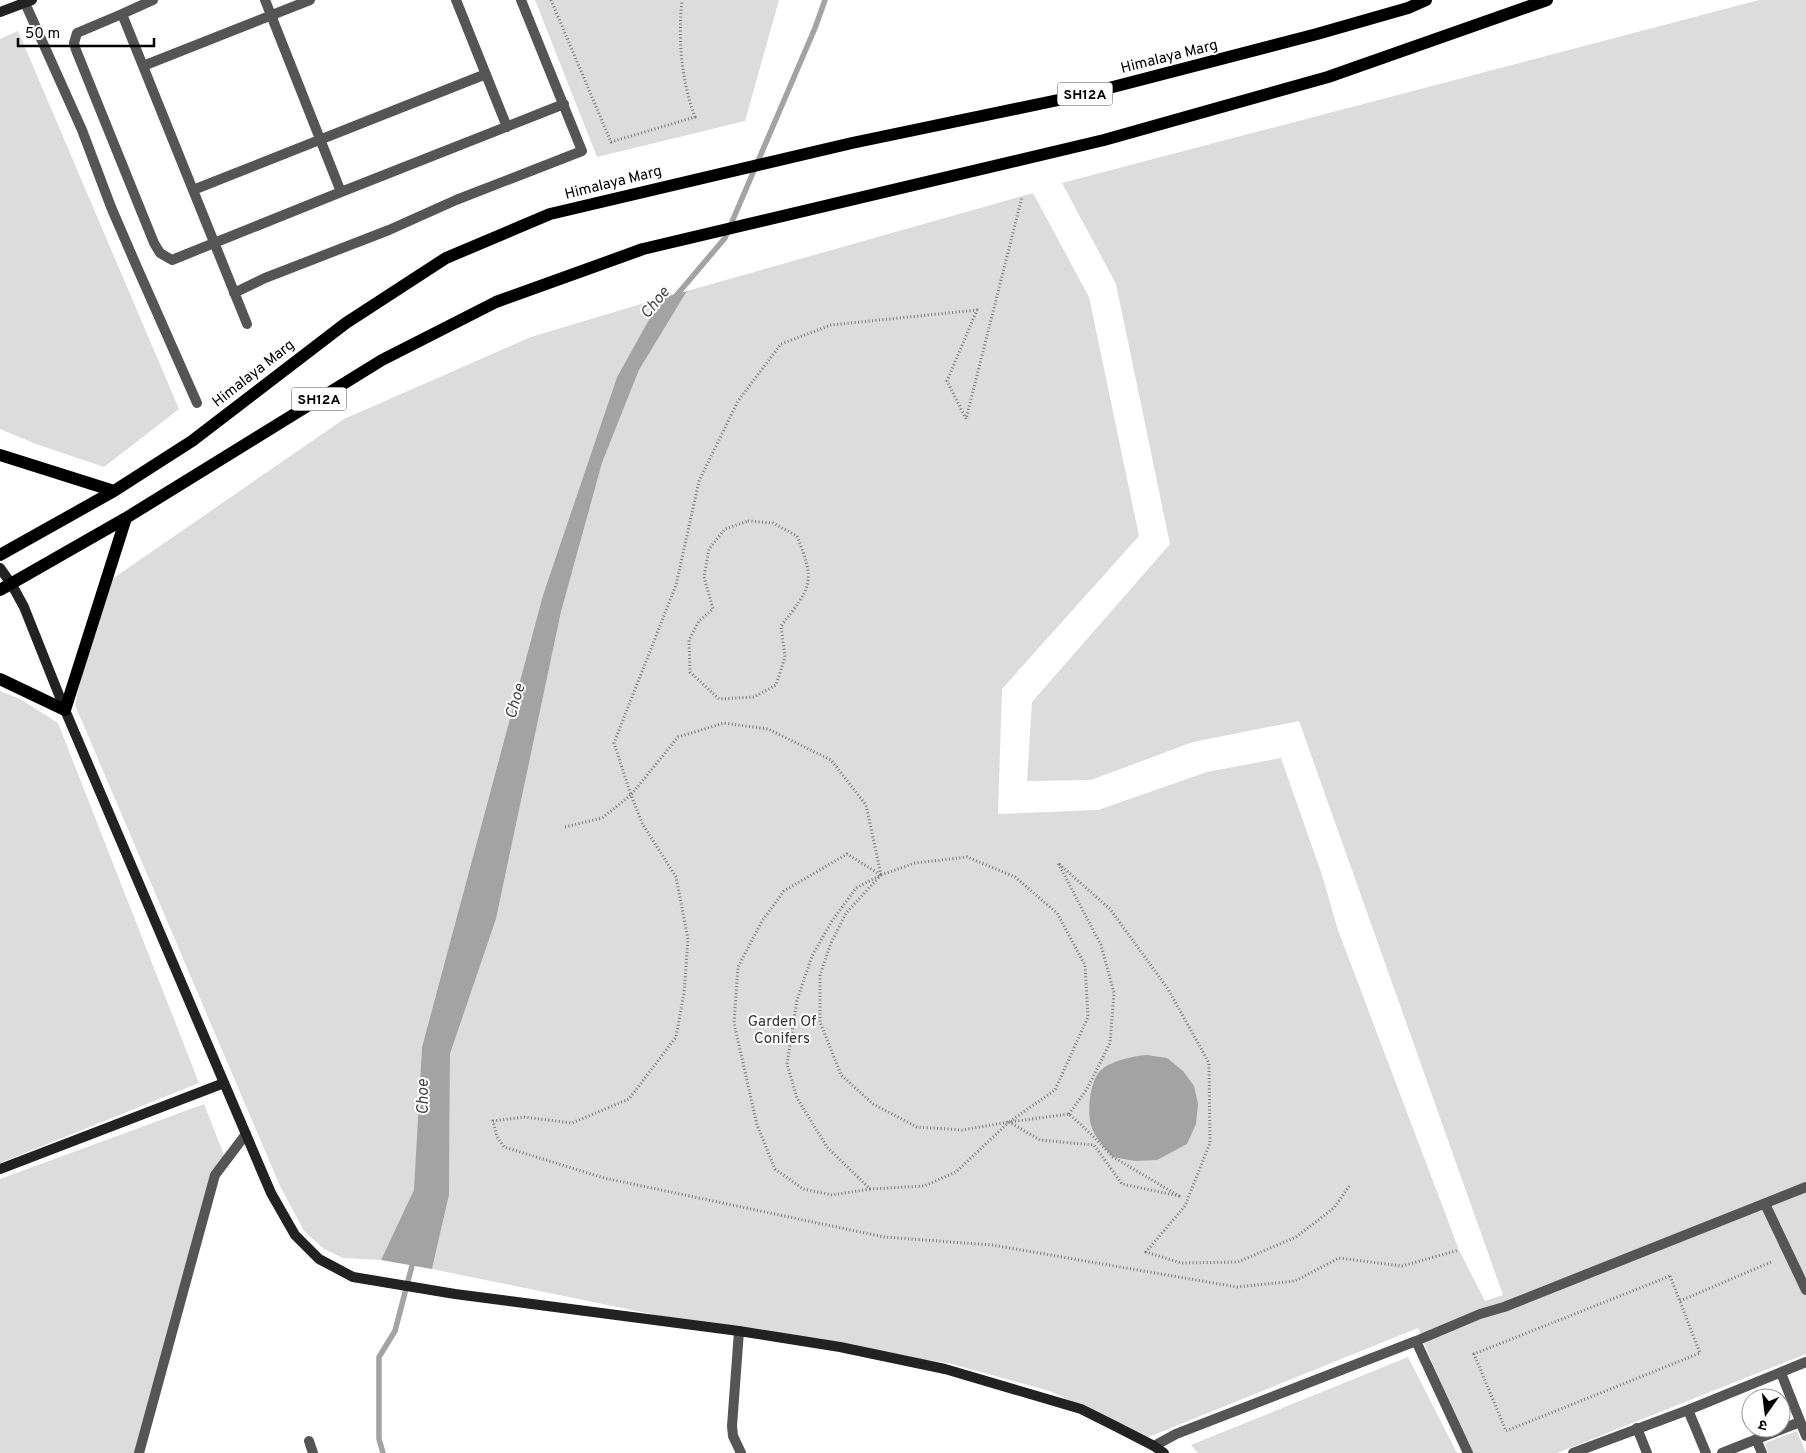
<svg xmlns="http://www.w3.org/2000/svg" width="1806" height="1453" viewBox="0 0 1806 1453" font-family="Overpass,'Noto Sans Devanagari',sans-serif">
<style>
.green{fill:#dcdcdc}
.water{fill:#a3a3a3}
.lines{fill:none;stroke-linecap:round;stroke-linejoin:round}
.stream{stroke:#a3a3a3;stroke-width:5.5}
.path{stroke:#777;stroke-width:3;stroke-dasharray:1 2.5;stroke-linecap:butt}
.lane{stroke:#555;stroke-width:10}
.street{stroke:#555;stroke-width:10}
.secondary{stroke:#222;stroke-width:10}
.primary{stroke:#000;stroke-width:12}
.labels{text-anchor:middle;stroke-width:4;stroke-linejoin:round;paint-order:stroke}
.shield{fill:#fff;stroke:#4c4c4c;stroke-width:1}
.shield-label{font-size:14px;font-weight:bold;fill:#000}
.street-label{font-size:15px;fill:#000;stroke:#fff}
.park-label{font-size:15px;fill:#333;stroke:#fff}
.water-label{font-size:16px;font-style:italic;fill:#444;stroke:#fff}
</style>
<rect width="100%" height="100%" fill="#fff"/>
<path class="green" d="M 535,0 L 779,0 L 745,121 L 597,157 Z
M 1759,0 L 1806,0 L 1806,1354 L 1557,1453 L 1469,1453 L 1418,1328 L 1146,1438 L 1050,1391 L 948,1363 L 739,1332 L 432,1269 L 449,1195 L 450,1054 L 496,919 L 561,612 L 602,463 L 639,370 L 687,291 L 1033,193 L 1089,297 L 1139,536 L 1002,689 L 998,814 L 1098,810 L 1207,772 L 1281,758 L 1322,875 L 1338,930 L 1459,1250 L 1485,1301 L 1503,1295 L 1299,721 L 1193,742 L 1091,780 L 1027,781 L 1032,702 L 1170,544 L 1116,284 L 1062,183 Z
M 18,31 L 179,409 L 104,467 L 36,444 L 0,429 L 0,39 Z
M 661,298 L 617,377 L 543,595 L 422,1047 L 415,1190 L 381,1260 L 343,1258 L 324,1249 L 304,1231 L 280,1186 L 75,705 L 102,586 L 344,419 L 531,337 Z
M 0,691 L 20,699 L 58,723 L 199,1083 L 0,1163 Z
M 204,1104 L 224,1155 L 139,1453 L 0,1453 L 0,1179 Z
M 1408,1357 L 1457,1453 L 1198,1453 L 1191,1445 Z
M 1797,1431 L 1806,1453 L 1768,1453 L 1765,1443 Z"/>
<path class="water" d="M 687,291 L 639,370 L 602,463 L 561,612 L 496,919 L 450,1054 L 449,1195 L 432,1269 L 381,1260 L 414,1190 L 422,1047 L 543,595 L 617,377 L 661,298 Z
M 1147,1055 L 1167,1058 L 1183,1071 L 1194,1086 L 1198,1104 L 1196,1124 L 1187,1144 L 1157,1160 L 1135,1161 L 1113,1157 C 1105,1148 1094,1137 1091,1125 C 1087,1111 1090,1083 1099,1072 C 1109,1061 1133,1056 1147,1055 Z"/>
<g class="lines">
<path class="stream" d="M 675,297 L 725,238 L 815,28 L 825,0
M 383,1453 L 379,1439 L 379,1357 L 395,1331 L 414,1258"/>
<path class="path" d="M 551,0 L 611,142 L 695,117 C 681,79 678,40 682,0
M 748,521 L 773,523 L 797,536 C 816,583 811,587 781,626 L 785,657 L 776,685 L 754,697 L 719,699 L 690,672 L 689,640 L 699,621 L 713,609 L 704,577 L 709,549 L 725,529 Z
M 565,827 L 602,818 L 631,795 L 642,823 L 676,877 L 688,939 L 684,993 L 676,1037 L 629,1099 L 572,1123 L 524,1117 L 493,1121 L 497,1137 L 504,1147 L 604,1178 L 884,1237 L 992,1245 L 1237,1287 L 1295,1281 L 1339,1258 L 1402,1266 L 1459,1250
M 881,875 L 846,913 L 831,943 L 820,975 L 820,1022 L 841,1075 L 873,1104 L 917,1127 L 962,1130 L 1009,1122 L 1055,1090 L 1088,1017 L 1085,965 L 1057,913 L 1015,877 L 967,857 L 915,863 L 881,875 L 856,888 L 832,921 L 812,956 L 797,1000 L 787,1064 L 797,1098 L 827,1147 L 870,1189 L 924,1186 L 956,1172 L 1009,1122 L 1069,1114 L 1091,1134 L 1113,1157 L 1179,1196 L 1122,1184 L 1094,1145 L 1040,1140 L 1009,1122
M 881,875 L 866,805 L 831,760 L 768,729 L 724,723 L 678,737 L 631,795 L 614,743 L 676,585 L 699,481 L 738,401 L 781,344 L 831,325 L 977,310 L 947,381 L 966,419 L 1022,197
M 1069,1114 L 1087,1089 L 1110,1043 L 1114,993 L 1101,945 L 1058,863 L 1110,909 L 1168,989 L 1209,1063 L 1210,1143 L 1185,1206 L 1146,1252 L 1181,1263 L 1238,1262 L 1296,1237 L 1334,1208 L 1350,1185
M 870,1189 L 832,1195 L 803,1189 L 775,1169 L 757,1125 L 734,1023 L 738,967 L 762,921 L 784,891 L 847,854 L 881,875
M 1670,1276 L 1700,1353 L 1506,1431 L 1474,1354 Z
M 1680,1301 L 1771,1262"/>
<path class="lane" d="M 739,1331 L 732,1426 L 733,1436 L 741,1453"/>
<path class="street" d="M 153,0 L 122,14 L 247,324
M 456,0 L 507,127
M 25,3 L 82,130 L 111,207 L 136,265 L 197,403
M 122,14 L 77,33 L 74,43 L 76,50 L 154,243 L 160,253 L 172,260 L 341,192 L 265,0
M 143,66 L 310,0
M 193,190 L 486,74
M 341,192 L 564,104
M 234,293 L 265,278 L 389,230 L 456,200 L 582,151 L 521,0
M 1765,1204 L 1806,1290
M 1416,1341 L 1468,1453
M 1781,1373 L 1806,1436
M 1688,1410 L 1706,1453
M 1637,1428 L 1647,1453
M 1756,1439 L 1762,1453
M 309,1441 L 313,1453
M 1154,1446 L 1176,1434 L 1416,1341 L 1480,1314 L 1504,1307 L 1806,1187
M 139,1453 L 215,1175 L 246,1134
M 1573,1453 L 1688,1410 L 1806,1362
M 1722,1453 L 1800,1422"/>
<path class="secondary" d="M 0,12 L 32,0
M 0,568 L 12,585 L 24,607 L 65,710 L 271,1193 L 295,1235 L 319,1259 L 353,1277 L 455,1294 L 739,1331 L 840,1347 L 945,1369 L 1081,1409 L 1115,1426 L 1154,1446 L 1164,1453
M 0,1169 L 224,1083"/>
<path class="primary" d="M 0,455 L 114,491
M 0,555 L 114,491 L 192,441 L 346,323 L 446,258 L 550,214 L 852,143 L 1082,95 L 1317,34 L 1408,8 L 1426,0
M 0,590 L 126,518 L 382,360 L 496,302 L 643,249 L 1104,140 L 1328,77 L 1547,0
M 0,679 L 65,710 L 126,518"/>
</g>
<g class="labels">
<g class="shield">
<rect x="1057.5" y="82.5" width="55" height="23" rx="4"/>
<rect x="291.5" y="387.5" width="55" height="23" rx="4"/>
</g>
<g class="shield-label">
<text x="1085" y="99">SH12A</text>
<text x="319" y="404">SH12A</text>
</g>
<g class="street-label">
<text transform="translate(1169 56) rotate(-14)" y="5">Himalaya Marg</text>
<text transform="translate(613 182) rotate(-14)" y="5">Himalaya Marg</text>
<text transform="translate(253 373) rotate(-38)" y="5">Himalaya Marg</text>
</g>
<g class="park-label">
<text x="782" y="1026">Garden Of<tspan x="782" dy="17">Conifers</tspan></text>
</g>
<g class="water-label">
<text transform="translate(654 302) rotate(-51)" y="6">Choe</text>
<text transform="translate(514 701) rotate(-74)" y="6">Choe</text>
<text transform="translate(422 1097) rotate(-90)" y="6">Choe</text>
</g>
</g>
<g transform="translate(1766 1413) rotate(194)"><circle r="24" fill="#ffffff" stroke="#999999"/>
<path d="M0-4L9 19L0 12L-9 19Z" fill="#000000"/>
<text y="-8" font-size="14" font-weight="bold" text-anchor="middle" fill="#000000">उ</text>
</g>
<path d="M18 38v8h136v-8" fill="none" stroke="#000000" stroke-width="2.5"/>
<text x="25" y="38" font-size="15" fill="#000000" stroke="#ffffff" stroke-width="4" paint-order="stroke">50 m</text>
</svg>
